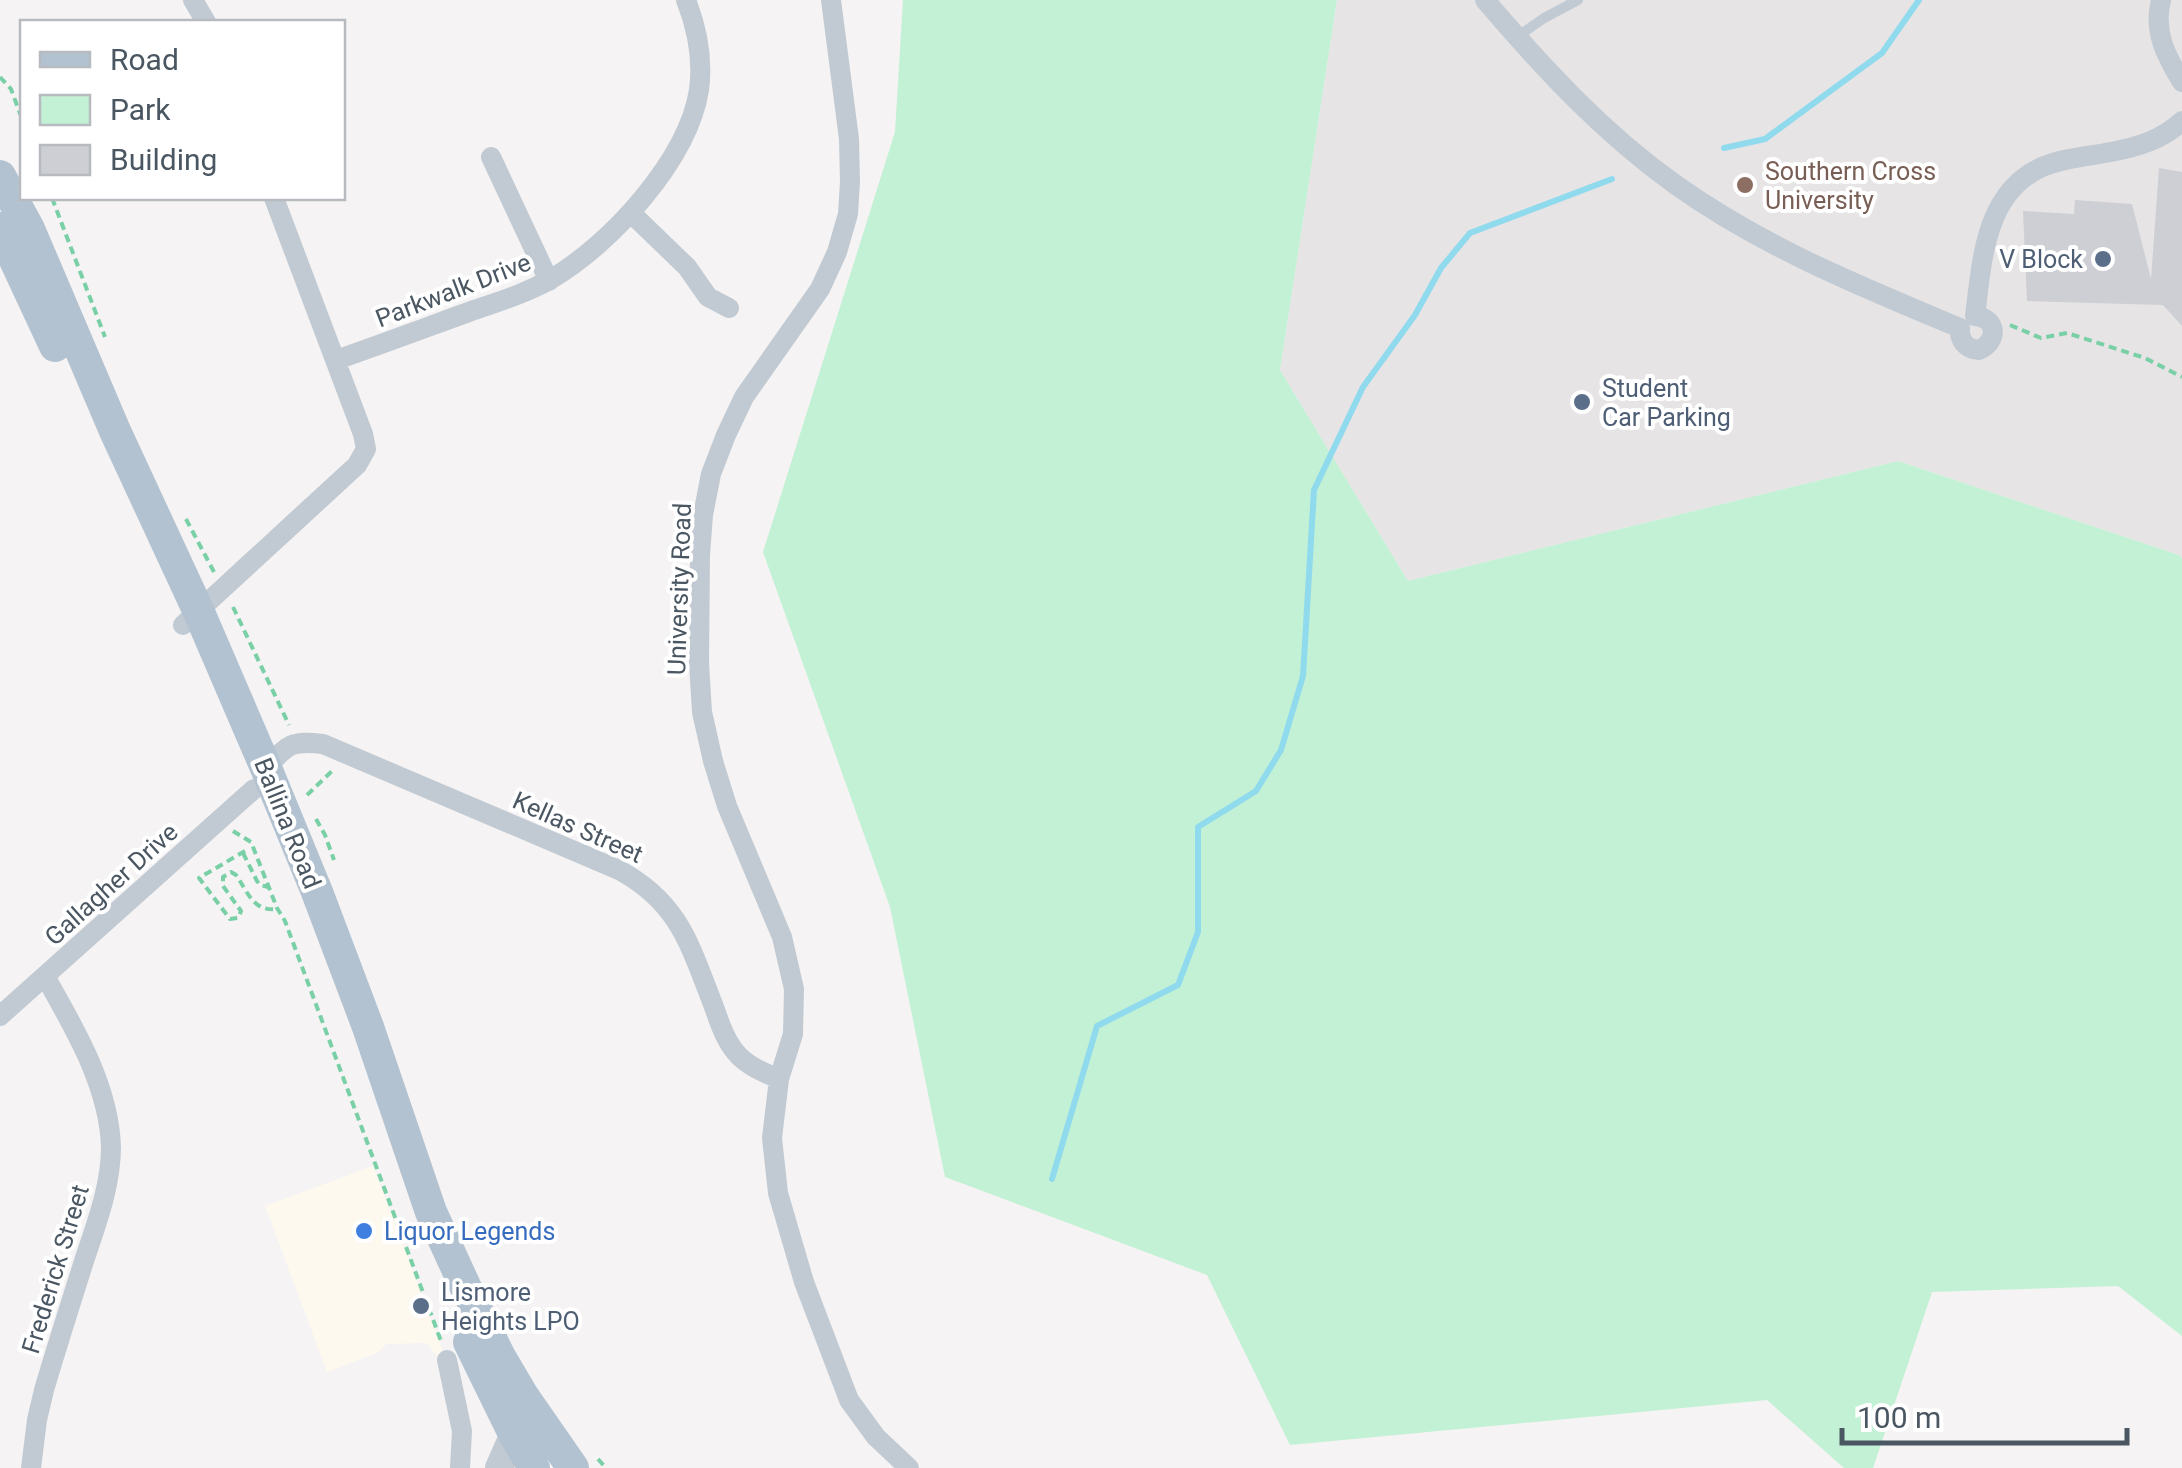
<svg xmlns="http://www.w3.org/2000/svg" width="2182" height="1468" viewBox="0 0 2182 1468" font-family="Roboto,sans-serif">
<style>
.commercial{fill:#fdf9ef}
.education{fill:#e6e4e5}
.green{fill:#c3f1d5}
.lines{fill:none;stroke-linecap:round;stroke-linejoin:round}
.stream{stroke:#90daee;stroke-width:6}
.building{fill:#cdcfd5}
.path{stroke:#7ad0a6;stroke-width:4;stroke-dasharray:8 5;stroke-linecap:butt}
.service{stroke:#c1cad2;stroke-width:10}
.minor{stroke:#c1cad2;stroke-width:20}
.tertiary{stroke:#c1cad2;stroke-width:28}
.primary{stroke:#b3c2d1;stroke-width:32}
.education-dot{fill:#8d6e63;stroke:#fff;stroke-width:4}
.service-dot{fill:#5c6f8a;stroke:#fff;stroke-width:4}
.shop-dot{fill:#3f7fe0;stroke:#fff;stroke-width:4}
.labels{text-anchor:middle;stroke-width:8;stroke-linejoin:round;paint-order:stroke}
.education-label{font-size:25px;fill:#785e54;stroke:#fff;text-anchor:start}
.service-label{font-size:25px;fill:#4e5e75;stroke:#fff;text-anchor:start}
.street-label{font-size:25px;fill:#4a5661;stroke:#fff}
.shop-label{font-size:25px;fill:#366cbe;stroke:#fff;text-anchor:start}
</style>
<rect width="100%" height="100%" fill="#f5f3f3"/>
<path class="commercial" d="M 373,1166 L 442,1348 L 442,1362 L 426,1343 L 387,1344 L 377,1353 L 327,1372 L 265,1206 Z"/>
<path class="education" d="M 1337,0 L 2182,0 L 2182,558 L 2179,555 L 1898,461 L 1408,581 L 1280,370 Z"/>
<path class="green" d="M 903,0 L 1337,0 L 1280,370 L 1408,581 L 1898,461 L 2179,555 L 2182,558 L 2182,1336 L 2118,1286 L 1932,1292 L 1873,1468 L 1844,1468 L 1767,1400 L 1290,1445 L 1207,1275 L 945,1177 L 890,907 L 763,552 L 895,132 Z"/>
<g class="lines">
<path class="stream" d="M 1724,148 L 1765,139 L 1882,53 L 1919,0
M 1052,1179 L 1097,1026 L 1178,985 L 1198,932 L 1198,827 L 1256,791 L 1281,750 L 1303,676 L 1314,490 L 1363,387 L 1415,315 L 1441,268 L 1470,233 L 1612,179"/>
</g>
<path class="building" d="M 2159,168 L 2182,172 L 2182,326 L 2163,305 L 2027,301 L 2023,211 L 2074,214 L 2075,200 L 2132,204 L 2151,279 Z"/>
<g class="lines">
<path class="path" d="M 0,77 L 11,89 L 22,119
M 52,198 L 105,337
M 2010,325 L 2041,338 L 2067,333 L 2145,358 L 2182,377
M 186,519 L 214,572
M 233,607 L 289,725
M 307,795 L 332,771
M 316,819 L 325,835 L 334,860
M 233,831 L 251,842 L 277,908 L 285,921 L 441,1341
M 245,851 L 199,878 L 230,919 L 238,918 L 241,911 L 223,886 L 223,877 L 231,872 L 236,875 C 248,892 253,912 277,909
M 243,853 L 257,881 L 260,885 L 268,887
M 598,1459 L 606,1468"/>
<path class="service" d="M 1517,37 L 1544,18 L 1578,0"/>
<path class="minor" d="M 193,0 L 206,22
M 831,0 L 849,139 L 850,182 L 848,214 L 837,252 L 820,289 L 744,397 L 726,435 L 711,474 L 703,515 L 700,555 L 699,663 L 702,712 L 713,761 L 727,806 L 782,937 L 794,989 L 793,1034 L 779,1079 L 772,1138 L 778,1193 L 804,1282 L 849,1400 L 876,1437 L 909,1468
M 1485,0 C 1543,68 1603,133 1676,185 C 1763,247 1862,287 1960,328
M 2161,0 C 2153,32 2166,56 2182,82
M 491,157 L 549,281
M 631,213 L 687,267 L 708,297 L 729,308
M 1975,316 C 1982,262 1984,193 2042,167 C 2063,158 2089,156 2111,152 C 2137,147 2162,140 2182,121
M 1960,328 C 1959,341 1966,349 1979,350 C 1999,341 1997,318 1975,316
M 336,360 C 379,345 422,329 466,313 C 494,303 525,294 551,279 C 610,245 688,160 699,90 C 703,60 697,28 686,0
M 183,625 L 357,465 L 366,449 L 363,434 L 274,198
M 266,768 C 287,745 291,740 323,744 L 619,870 C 680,903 690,946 714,1007 C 720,1024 726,1043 739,1056 C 750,1067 765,1073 779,1079
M 0,1016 L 254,789
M 447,1360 L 462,1431 L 460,1468
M 31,1468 L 37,1420 L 44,1390 C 57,1346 71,1302 85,1258 C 97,1222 111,1185 111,1147 C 109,1085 74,1028 45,976"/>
<path class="tertiary" d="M 499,1468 L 514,1434"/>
<path class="primary" d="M 0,176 L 29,229 L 115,431 L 198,610 L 266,768 L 317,892 L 368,1027 L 431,1212 L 465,1286 L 500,1357 L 523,1396 L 573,1468
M 0,228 L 55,346
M 469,1342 L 514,1434 L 534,1468"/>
</g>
<circle class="education-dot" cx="1745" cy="185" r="10"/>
<g class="service-dot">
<circle cx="2103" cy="259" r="10"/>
<circle cx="1582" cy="402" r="10"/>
<circle cx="421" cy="1306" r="10"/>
</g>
<circle class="shop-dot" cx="364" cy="1231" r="10"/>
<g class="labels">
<g class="education-label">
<text x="1765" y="180">Southern Cross<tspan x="1765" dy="29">University</tspan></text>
</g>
<g class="service-label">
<text x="2083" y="268" text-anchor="end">V Block</text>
<text x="1602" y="397">Student<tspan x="1602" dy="29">Car Parking</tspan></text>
<text x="441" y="1301">Lismore<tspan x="441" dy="29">Heights LPO</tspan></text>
</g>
<g class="street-label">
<text transform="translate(453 290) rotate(-21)" y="9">Parkwalk Drive</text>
<text transform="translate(679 589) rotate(-88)" y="9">University Road</text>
<text transform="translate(288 823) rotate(68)" y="9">Ballina Road</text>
<text transform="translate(578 827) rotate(24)" y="9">Kellas Street</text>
<text transform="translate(111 884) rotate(-42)" y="9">Gallagher Drive</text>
<text transform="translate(55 1269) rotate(-73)" y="9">Frederick Street</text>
</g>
<g class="shop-label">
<text x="384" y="1240">Liquor Legends</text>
</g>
</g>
<rect x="20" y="20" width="325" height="180" fill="#ffffff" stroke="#b7bbc0" stroke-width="2.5"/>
<rect x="40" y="52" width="50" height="15" fill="#b3c2d1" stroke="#b7bbc0" stroke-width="2.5"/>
<text x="110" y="70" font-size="30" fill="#4a5661">Road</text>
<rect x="40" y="95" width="50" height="30" fill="#c3f1d5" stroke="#b7bbc0" stroke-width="2.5"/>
<text x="110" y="120" font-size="30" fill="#4a5661">Park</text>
<rect x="40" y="145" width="50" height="30" fill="#cdcfd5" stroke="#b7bbc0" stroke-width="2.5"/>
<text x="110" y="170" font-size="30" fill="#4a5661">Building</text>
<path d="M1842 1428v15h285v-15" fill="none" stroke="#4a5661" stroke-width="5"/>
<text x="1857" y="1428" font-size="30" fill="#4a5661" stroke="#ffffff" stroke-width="8" paint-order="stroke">100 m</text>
</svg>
